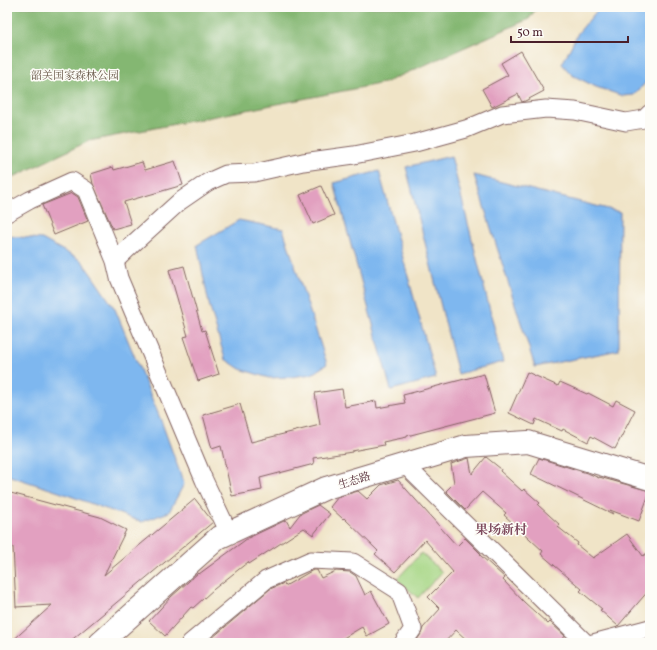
<svg xmlns="http://www.w3.org/2000/svg" width="657" height="650" viewBox="0 0 657 650" font-family="Vollkorn,'Noto Serif SC',serif">
<style>
.green{fill:#a6d684;stroke:#787a58}
.forest{fill:#84b772;stroke:#676b4e}
.water{fill:#7eb7ef;stroke:#646b8d}
.building{fill:#e2a0c0}
.lines{fill:none;stroke-linecap:round;stroke-linejoin:round}
.street-casing{stroke:#846462;stroke-width:19}
.secondary-casing{stroke:#846462;stroke-width:24}
.street{stroke:#fff;stroke-width:17}
.secondary{stroke:#fff;stroke-width:22}
.labels{text-anchor:middle;stroke-width:3;stroke-linejoin:round;paint-order:stroke}
.park-label{font-size:11px;fill:#665646;stroke:#fdfcf7}
.street-label{font-size:11px;fill:#4a1f2b;stroke:#fdfcf7}
.quarter-label{font-size:13px;font-weight:bold;fill:#7f4c5f;stroke:#fdfcf7}
</style>
<rect width="100%" height="100%" fill="#fdfcf7"/>
<filter id="ink" filterUnits="userSpaceOnUse"><feTurbulence type="fractalNoise" baseFrequency=".025" numOctaves="2"/><feDisplacementMap in="SourceGraphic" scale="8" xChannelSelector="R" yChannelSelector="G"/><feConvolveMatrix kernelMatrix="1 2 1 2 8 2 1 2 1" color-interpolation-filters="sRGB"/></filter>
<filter id="wash" filterUnits="userSpaceOnUse"><feTurbulence type="fractalNoise" baseFrequency=".012" numOctaves="4" result="noise"/><feDisplacementMap in="SourceGraphic" scale="16" xChannelSelector="R" yChannelSelector="G"/><feGaussianBlur stdDeviation="0.9" result="paint"/><feColorMatrix in="noise" values="0 0 0 0 0 0 0 0 0 0 0 0 0 0 0 0 0 1.4 0 .05"/><feComposite in="paint" operator="in"/></filter>
<g filter="url(#wash)">
<rect width="100%" height="100%" fill="#f0e4c7"/>
<path class="green" d="M 421,553 L 442,572 L 418,598 L 397,579 Z"/>
<path class="forest" d="M 7,7 L 537,7 L 529,19 L 384,83 L 89,141 L 7,180 Z"/>
<path class="water" d="M 600,7 L 650,7 L 650,78 L 634,95 L 623,96 L 596,87 L 572,75 L 562,64 L 578,33 Z
M 451,156 L 503,362 L 458,374 L 406,167 Z
M 379,171 L 436,378 L 391,390 L 334,183 Z
M 474,175 L 620,212 L 619,350 L 535,367 Z
M 239,220 L 283,229 L 327,364 L 312,374 L 291,377 L 269,378 L 240,369 L 225,359 L 209,304 L 197,245 Z
M 8,236 L 42,239 L 82,261 L 115,309 L 162,423 L 184,484 L 169,512 L 142,522 L 59,492 L 7,475 L 7,237 Z"/>
<g id="blocks">
<path class="building" d="M 521,51 L 544,91 L 525,101 L 522,102 L 518,94 L 492,107 L 482,89 L 508,75 L 501,63 Z
M 175,161 L 183,185 L 124,202 L 131,224 L 113,229 L 93,184 L 91,174 L 113,167 L 114,170 L 142,162 L 145,170 Z
M 321,186 L 334,215 L 313,224 L 300,195 Z
M 72,193 L 78,197 L 88,221 L 54,235 L 42,205 Z
M 184,266 L 202,331 L 205,330 L 219,374 L 198,381 L 183,337 L 188,336 L 169,270 Z
M 527,372 L 558,386 L 560,382 L 587,394 L 588,393 L 613,406 L 616,400 L 635,410 L 615,449 L 591,436 L 588,442 L 563,429 L 562,431 L 536,419 L 534,425 L 509,413 Z
M 484,374 L 495,413 L 407,436 L 407,437 L 383,442 L 384,445 L 352,451 L 352,452 L 313,458 L 314,464 L 260,478 L 262,490 L 232,496 L 221,446 L 212,449 L 203,415 L 240,404 L 251,442 L 320,425 L 315,393 L 342,389 L 345,407 L 376,401 L 377,408 L 405,403 L 403,395 Z
M 486,457 L 501,469 L 500,471 L 522,491 L 524,489 L 540,503 L 538,505 L 560,525 L 558,527 L 578,543 L 577,545 L 593,558 L 627,534 L 643,556 L 650,551 L 650,589 L 618,626 L 600,610 L 602,609 L 580,591 L 582,589 L 541,554 L 543,551 L 504,515 L 506,513 L 482,492 L 465,510 L 446,491 L 454,483 L 451,464 L 469,458 L 472,474 Z
M 539,458 L 590,474 L 599,478 L 599,477 L 650,491 L 639,521 L 610,510 L 613,514 L 531,474 Z
M 398,480 L 457,546 L 465,538 L 481,554 L 480,555 L 505,578 L 503,580 L 524,602 L 548,624 L 550,622 L 565,636 L 560,643 L 470,643 L 456,630 L 444,643 L 415,643 L 421,634 L 423,628 L 440,609 L 428,597 L 453,572 L 425,540 L 395,572 L 375,554 L 378,551 L 344,518 L 343,519 L 330,507 L 338,497 L 358,491 L 367,499 L 381,485 Z
M 7,492 L 100,517 L 126,530 L 104,575 L 195,499 L 213,522 L 68,643 L 10,643 L 52,605 L 16,607 L 13,547 L 7,543 Z
M 318,505 L 330,514 L 313,535 L 304,528 L 249,564 L 248,562 L 214,589 L 193,608 L 191,607 L 165,636 L 149,621 L 171,597 L 198,573 L 199,574 L 248,538 L 286,520 L 290,527 L 300,514 Z
M 313,570 L 317,570 L 321,578 L 336,571 L 350,572 L 356,576 L 365,595 L 371,591 L 389,624 L 367,636 L 362,627 L 335,643 L 216,643 L 212,638 L 270,589 L 284,583 L 285,586 Z"/>
</g>
</g>
<g filter="url(#ink)">
<use href="#blocks" fill-opacity="0" stroke="#846462" stroke-width="1"/>
<g class="lines">
<g class="street-casing">
<path id="street" d="M 7,213 L 30,200 L 72,181 L 86,190 L 115,261
M 405,465 L 586,643
M 229,533 L 204,480 L 119,278 L 115,261 L 135,242 L 179,202 L 208,182 L 226,174 L 254,173 L 303,162 L 354,155 L 415,143 L 466,129 L 502,114 L 546,109 L 575,111 L 626,122 L 644,119 L 650,113
M 190,643 L 266,580 L 311,560 L 353,562 L 399,591 L 413,629 L 403,643
M 593,643 L 650,628"/>
</g>
<g class="secondary-casing">
<path id="secondary" d="M 100,643 L 218,538 L 326,488 L 466,446 L 528,442 L 650,479"/>
</g>
<use href="#street" class="street"/>
<use href="#secondary" class="secondary"/>
</g>
</g>
<g class="labels">
<g class="park-label">
<text x="75" y="79">韶关国家森林公园</text>
</g>
<g class="street-label">
<text transform="translate(354 480) rotate(-17)" y="4">生态路</text>
</g>
<g class="quarter-label">
<text x="501" y="534">果场新村</text>
</g>
</g>
<rect width="657" height="650" fill="none" stroke="#fdfcf7" stroke-width="24"/>
<path d="M511 36v6h117v-6" fill="none" stroke="#4a1f2b" stroke-width="2"/>
<text x="517" y="36" font-size="12" fill="#4a1f2b" stroke="#fdfcf7" stroke-width="3" paint-order="stroke">50 m</text>
</svg>
